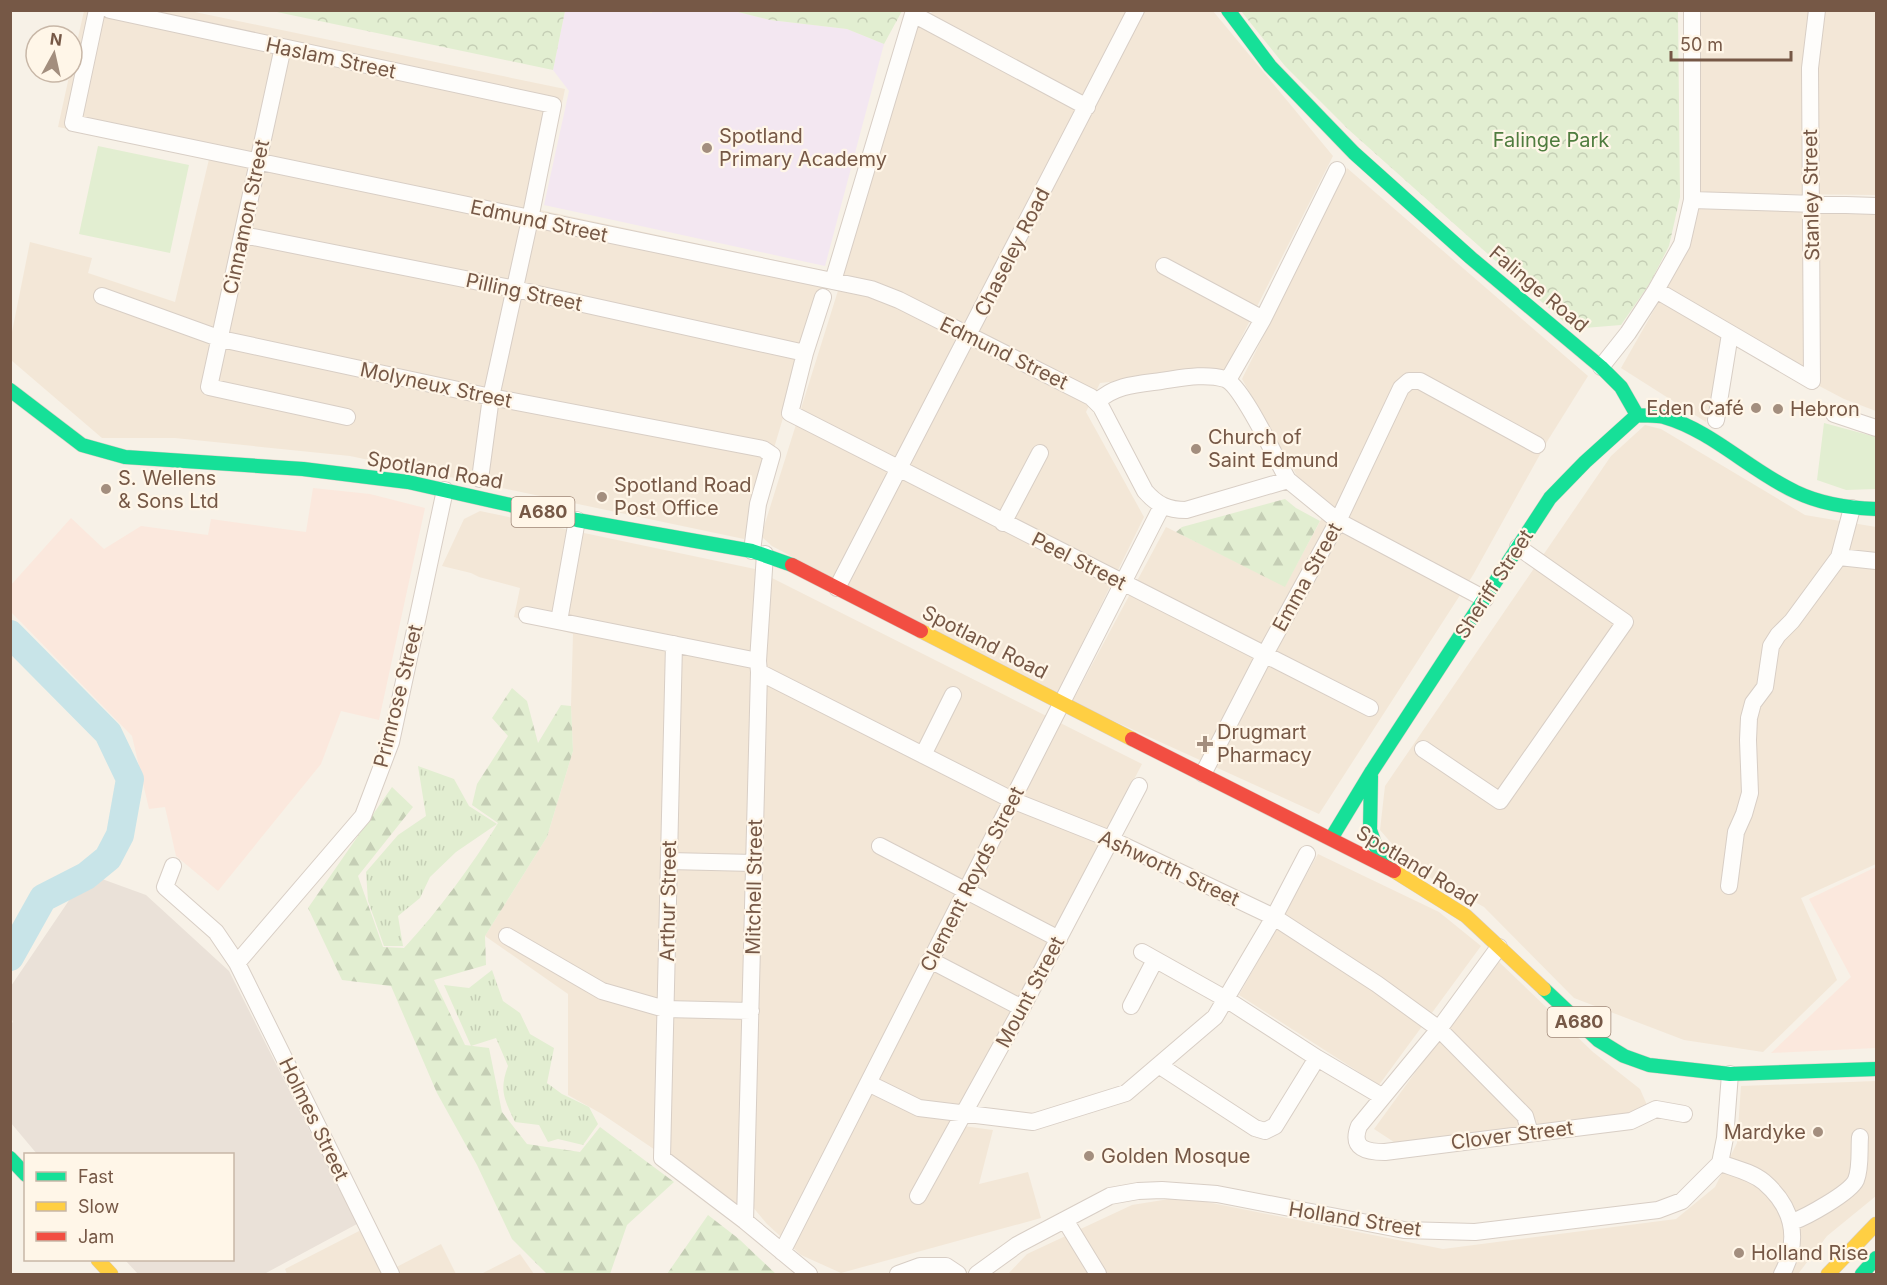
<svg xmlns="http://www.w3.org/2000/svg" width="1887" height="1285" viewBox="0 0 1887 1285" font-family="Inter,sans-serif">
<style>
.residential{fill:#f3e7d7}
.commercial{fill:#fbe8dd}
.industrial{fill:#eae1d8}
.education{fill:#f3e7f1}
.grass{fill:url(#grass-tufts)}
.forest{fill:url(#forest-firs)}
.park{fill:url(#park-crowns)}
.garden{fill:#e2eed1}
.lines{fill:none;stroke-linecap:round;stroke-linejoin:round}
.river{stroke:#c8e4e8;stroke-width:28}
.street-casing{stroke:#d8cec5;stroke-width:18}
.fast-casing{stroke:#d7cdc4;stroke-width:15}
.slow-casing{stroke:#d7cdc4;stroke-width:15}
.jam-casing{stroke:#d7cdc4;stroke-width:15}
.street{stroke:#fefdfb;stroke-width:16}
.fast{stroke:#16e098;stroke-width:14}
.slow{stroke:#ffcf43;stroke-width:14}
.jam{stroke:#f24e42;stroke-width:14}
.poi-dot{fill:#a38e7e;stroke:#fff6e8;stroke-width:2}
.labels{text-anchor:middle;stroke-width:4.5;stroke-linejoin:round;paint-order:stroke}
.shield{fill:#fff6e8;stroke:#9f8777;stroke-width:1.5}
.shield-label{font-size:18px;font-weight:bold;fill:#765846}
.street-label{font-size:20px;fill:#765846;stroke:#fff6e8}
.poi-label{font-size:20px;fill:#765846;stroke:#fff6e8;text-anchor:start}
.park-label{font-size:20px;fill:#4f7c3e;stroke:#fff6e8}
</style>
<defs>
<pattern id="grass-tufts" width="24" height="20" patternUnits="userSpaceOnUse" patternTransform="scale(1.5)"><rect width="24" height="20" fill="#e2eed1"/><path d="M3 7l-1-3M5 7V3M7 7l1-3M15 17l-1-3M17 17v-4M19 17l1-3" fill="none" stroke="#c5ceb5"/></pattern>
<pattern id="forest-firs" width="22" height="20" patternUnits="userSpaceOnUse" patternTransform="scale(1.5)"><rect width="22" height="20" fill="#e2eed1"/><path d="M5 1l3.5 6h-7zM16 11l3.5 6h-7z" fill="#c5ceb5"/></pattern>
<pattern id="park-crowns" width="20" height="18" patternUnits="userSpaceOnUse" patternTransform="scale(1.5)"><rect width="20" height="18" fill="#e2eed1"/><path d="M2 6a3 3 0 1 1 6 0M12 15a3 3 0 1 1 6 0" fill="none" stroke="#c5ceb5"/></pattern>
</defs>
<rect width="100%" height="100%" fill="#f7f1e7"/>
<path class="residential" d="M 84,11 L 190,11 L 565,89 L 540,210 L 827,271 L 774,448 L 744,539 L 350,456 L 175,438 L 102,438 L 11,360 L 11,337 L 30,242 L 92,258 L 88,273 L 175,302 L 210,155 L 58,127 L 70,72 L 72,72 L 72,64 Z
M 933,11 L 1213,11 L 1333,156 L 1225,370 L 1100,383 L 1086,412 L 1144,517 L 1056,697 L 772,546 L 761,536 L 847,262 L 917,29 Z
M 1699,11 L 1876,11 L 1876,195 L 1697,193 Z
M 1347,168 L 1588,376 L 1548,440 L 1473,575 L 1319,814 L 1072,702 L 1166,527 L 1285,586 L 1330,503 L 1297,476 L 1242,379 Z
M 1699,209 L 1876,213 L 1876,411 L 1844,399 L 1724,336 L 1706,422 L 1621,368 L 1683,259 Z
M 1645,425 L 1661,429 L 1805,515 L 1876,527 L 1876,864 L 1801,898 L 1837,980 L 1763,1052 L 1684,1040 L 1574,998 L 1484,907 L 1414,869 L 1380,830 L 1385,786 L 1611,456 Z
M 480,511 L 755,569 L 741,1208 L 602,1114 L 568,1095 L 568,994 L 485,936 L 547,837 L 573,751 L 571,706 L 573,634 L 514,617 L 520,588 L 479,577 L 471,573 L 442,566 L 464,519 Z
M 766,575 L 1142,764 L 956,1125 L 993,1130 L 979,1184 L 1028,1172 L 1041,1218 L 841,1273 L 801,1255 L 767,1224 L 752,1206 Z
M 1318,854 L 1439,912 L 1481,946 L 1379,1085 L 1239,995 Z
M 1497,960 L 1593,1052 L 1640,1089 L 1647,1105 L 1626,1117 L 1397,1144 L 1374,1129 Z
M 1876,1081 L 1876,1196 L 1827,1236 L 1798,1274 L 1008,1274 L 1027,1254 L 1132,1205 L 1182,1197 L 1443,1249 L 1676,1219 L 1715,1187 L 1737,1143 L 1741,1086 Z
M 363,1229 L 383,1274 L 441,1244 L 456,1274 L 287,1274 L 285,1269 Z
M 520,1254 L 534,1274 L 481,1274 Z"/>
<path class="commercial" d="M 313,488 L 370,494 L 425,508 L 379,720 L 341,711 L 321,764 L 218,891 L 176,856 L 165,807 L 149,809 L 132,736 L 11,612 L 11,585 L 71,518 L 104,549 L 141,526 L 208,535 L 211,519 L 306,532 Z
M 1876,867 L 1876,1048 L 1771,1053 L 1851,977 L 1809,899 Z"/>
<path class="industrial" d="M 102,879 L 146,895 L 229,971 L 357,1224 L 266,1273 L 253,1274 L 138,1274 L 125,1260 L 232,1260 L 232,1154 L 37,1154 L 11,1123 L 10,1024 L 13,1022 L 11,1017 L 11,986 L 74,893 Z"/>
<path class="education" d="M 641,10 L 652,13 L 652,10 L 734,11 L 770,20 L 847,29 L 884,44 L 825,266 L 544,205 L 569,91 L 553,70 L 565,11 Z"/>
<path class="grass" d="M 418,766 L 454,779 L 469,806 L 497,824 L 456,852 L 430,877 L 420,898 L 398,916 L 403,946 L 384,946 L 368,901 L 366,872 L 398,835 L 426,816 Z
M 492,970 L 503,1001 L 520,1013 L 530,1034 L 554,1048 L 547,1083 L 562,1094 L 589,1107 L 598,1124 L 583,1145 L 558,1139 L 548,1142 L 539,1125 L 515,1122 C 504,1099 499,1090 508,1066 L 496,1038 L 471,1046 L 444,985 L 469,988 Z"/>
<path class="forest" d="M 1285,499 L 1296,508 L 1320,521 L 1285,587 L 1176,532 L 1182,527 Z
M 512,688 L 527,701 L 538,743 L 561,705 L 571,706 L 573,751 L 547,837 L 485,936 L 486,965 L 434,980 L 465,1045 L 489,1048 L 502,1112 L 527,1144 L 580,1152 L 600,1127 L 674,1182 L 627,1225 L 610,1274 L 547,1274 L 512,1239 L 477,1165 L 437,1093 L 391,986 L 342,980 L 308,908 L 392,787 L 413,807 L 358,876 L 383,947 L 404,948 C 439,910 471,867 498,823 L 472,805 L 477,784 L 508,736 L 492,718 Z
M 708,1215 L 739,1239 L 776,1274 L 667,1274 Z"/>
<path class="park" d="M 272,11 L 565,11 L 553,70 Z
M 734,11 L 902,11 L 884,44 L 847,29 L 770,20 Z
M 1241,11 L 1678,11 L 1680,197 L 1669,246 L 1650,283 L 1621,325 L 1572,329 L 1349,130 L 1285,66 Z"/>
<path class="garden" d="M 98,146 L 189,165 L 170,253 L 79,234 Z
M 1824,423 L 1876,437 L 1876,489 L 1846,490 L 1817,480 Z"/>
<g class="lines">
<path class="river" d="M 10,634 L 108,733 L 130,779 L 120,835 L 108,858 L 86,876 L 43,898 L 10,957"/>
<g class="street-casing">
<path id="street" d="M 97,10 L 73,123 L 871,289 L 899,300 L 1091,397 L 1101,407 L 1145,491 C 1157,505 1168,510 1186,510 L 1288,480 C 1277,461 1242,385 1225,379 C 1205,373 1182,378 1161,381 C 1138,384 1114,385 1097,402
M 110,10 L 553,105 L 530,219 L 491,397 L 480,479
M 283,47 L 209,387 L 347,417
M 1692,200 L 1876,206
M 243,235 L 515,289 L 805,353
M 1164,266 L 1263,319
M 833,281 L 913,14 L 1087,107
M 1656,290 L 1812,381 L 1810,68 L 1817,10
M 102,296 L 221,339 L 491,397 L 763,449 L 772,455 L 758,504 L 752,551
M 823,297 L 805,353 L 790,413 L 1370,708
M 1601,367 L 1628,333 L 1656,290 L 1682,244 L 1692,200 L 1692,10
M 1228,380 L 1263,319 L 1337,170
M 1834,414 L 1876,428
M 1716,420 L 1730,334
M 1288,480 L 1338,521 L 1485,599
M 1003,523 L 1040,453
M 1839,557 L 1876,561
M 837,588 L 1136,10
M 527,615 L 758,661
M 559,621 L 577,520
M 674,644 L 662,1158 L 745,1221 L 809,1274
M 759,672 L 1012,800 L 1110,839 L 1274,917 L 1377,984 L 1439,1029 L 1525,1116 L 1530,1133
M 1423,749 L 1500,801 L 1625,622 L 1518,547
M 923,755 L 953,695
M 1203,774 L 1264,656 L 1338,521 L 1401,388 L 1409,381 L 1420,381 L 1537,445
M 880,846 L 1059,939
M 669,861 L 754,863
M 173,866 L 165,887 L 216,932 L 237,963 L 391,1274
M 1729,886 L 1736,832 L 1744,814 L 1750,793 L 1748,740 L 1749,718 L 1753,703 L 1765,687 L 1771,646 L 1778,635 L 1792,621 L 1839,557 L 1852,508
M 507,936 L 602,991 L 665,1009 L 751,1011
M 1499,947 L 1439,1029 L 1359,1126 C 1350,1149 1367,1152 1385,1152 L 1631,1121 L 1656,1109 L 1684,1114
M 1142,952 L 1226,999 L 1317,1058 L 1383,1097
M 930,960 L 1022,1008
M 237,963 L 363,816 L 391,742 L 445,490
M 1131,1006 L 1155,960
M 1160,1066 L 1255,1128 L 1265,1131 L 1275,1126 L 1317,1058
M 868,1083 L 919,1108 L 1033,1122 L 1126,1093 L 1215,1017 L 1274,917 L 1307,854
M 1720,1163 C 1734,1168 1752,1172 1764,1182 C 1794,1208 1800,1240 1782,1274
M 918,1196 L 1022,1008 L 1139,786
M 1065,1220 L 1098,1274
M 745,1221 L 759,672 L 758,661 L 765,554
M 1792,1222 C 1806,1217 1850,1193 1856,1180 C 1861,1168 1859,1150 1860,1137
M 782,1252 L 1162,506
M 898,1274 L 920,1266 L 946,1266 L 958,1274
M 977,1274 L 1017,1245 L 1110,1196 L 1138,1191 L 1162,1190 L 1217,1194 L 1404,1230 L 1475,1232 L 1658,1210 L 1682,1201 L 1720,1163 L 1725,1138 L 1730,1074"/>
</g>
<g class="fast-casing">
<path id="fast" d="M 1228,10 L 1270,66 L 1354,153 L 1471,258 L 1601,367 L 1621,387 L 1637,415
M 10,390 L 82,445 L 125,457 L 303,469 L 408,482 L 577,520 L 752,551 L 792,565
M 1637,415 C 1646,416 1656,415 1664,417 C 1713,431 1750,471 1796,492 C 1821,504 1848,508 1876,509
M 1371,776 L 1370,830 L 1376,847 L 1389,868
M 1332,837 L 1372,771 L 1550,498 L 1585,462 L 1637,415
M 1544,989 L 1598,1040 L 1624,1056 L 1649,1065 L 1730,1074 L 1876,1069
M 10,1158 L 26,1175
M 1862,1274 L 1876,1258"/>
</g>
<g class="slow-casing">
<path id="slow" d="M 921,631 L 1132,739
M 1394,871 L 1466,916 L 1544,989
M 98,1260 L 111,1274
M 1828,1274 L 1876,1224"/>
</g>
<g class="jam-casing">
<path id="jam" d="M 792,565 L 921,631
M 1132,739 L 1394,871"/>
</g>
<use href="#street" class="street"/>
<use href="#fast" class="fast"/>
<use href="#slow" class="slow"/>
<use href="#jam" class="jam"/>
</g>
<g class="poi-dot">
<circle cx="707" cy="148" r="6"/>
<circle cx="1756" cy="408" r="6"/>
<circle cx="1778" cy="409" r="6"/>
<circle cx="1196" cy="449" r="6"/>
<circle cx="106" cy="489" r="6"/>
<circle cx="602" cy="497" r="6"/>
<path d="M1202 735h6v6h6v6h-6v6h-6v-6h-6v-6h6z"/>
<circle cx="1818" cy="1132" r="6"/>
<circle cx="1089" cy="1156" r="6"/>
<circle cx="1739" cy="1253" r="6"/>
</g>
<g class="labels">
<g class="shield">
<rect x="511.5" y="497" width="63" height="30" rx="4.5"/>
<rect x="1547.5" y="1007" width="63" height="30" rx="4.5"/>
</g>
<g class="shield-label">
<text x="543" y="518">A680</text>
<text x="1579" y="1028">A680</text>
</g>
<g class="street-label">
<text transform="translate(331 58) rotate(12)" y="7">Haslam Street</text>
<text transform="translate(1811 195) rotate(-91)" y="7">Stanley Street</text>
<text transform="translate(246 217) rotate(-78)" y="7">Cinnamon Street</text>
<text transform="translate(539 221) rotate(12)" y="7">Edmund Street</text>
<text transform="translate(1012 252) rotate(-63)" y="7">Chaseley Road</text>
<text transform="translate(1539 289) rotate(40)" y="7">Falinge Road</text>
<text transform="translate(524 292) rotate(12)" y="7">Pilling Street</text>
<text transform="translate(1004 353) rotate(26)" y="7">Edmund Street</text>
<text transform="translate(436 385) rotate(12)" y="7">Molyneux Street</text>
<text transform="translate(435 470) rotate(10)" y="7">Spotland Road</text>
<text transform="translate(1079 561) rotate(27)" y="7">Peel Street</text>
<text transform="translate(1307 577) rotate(-61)" y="7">Emma Street</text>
<text transform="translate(1494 584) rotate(-57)" y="7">Sheriff Street</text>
<text transform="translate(985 642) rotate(27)" y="7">Spotland Road</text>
<text transform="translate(398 696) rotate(-76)" y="7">Primrose Street</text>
<text transform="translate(1417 866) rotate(31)" y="7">Spotland Road</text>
<text transform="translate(1169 868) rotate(25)" y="7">Ashworth Street</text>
<text transform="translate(972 879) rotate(-63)" y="7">Clement Royds Street</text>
<text transform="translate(754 887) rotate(-89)" y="7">Mitchell Street</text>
<text transform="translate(668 901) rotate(-89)" y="7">Arthur Street</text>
<text transform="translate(1030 992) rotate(-62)" y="7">Mount Street</text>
<text transform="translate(314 1119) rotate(64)" y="7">Holmes Street</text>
<text transform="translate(1512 1135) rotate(-7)" y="7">Clover Street</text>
<text transform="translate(1355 1219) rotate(9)" y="7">Holland Street</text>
</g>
<g class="poi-label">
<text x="719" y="143">Spotland<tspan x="719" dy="23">Primary Academy</tspan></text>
<text x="1744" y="415" text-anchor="end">Eden Café</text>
<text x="1790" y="416">Hebron</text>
<text x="1208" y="444">Church of<tspan x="1208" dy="23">Saint Edmund</tspan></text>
<text x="118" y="485">S. Wellens<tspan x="118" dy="23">&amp; Sons Ltd</tspan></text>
<text x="614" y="492">Spotland Road<tspan x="614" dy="23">Post Office</tspan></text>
<text x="1217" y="739">Drugmart<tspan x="1217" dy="23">Pharmacy</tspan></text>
<text x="1806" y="1139" text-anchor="end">Mardyke</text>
<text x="1101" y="1163">Golden Mosque</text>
<text x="1751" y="1260">Holland Rise</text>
</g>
<g class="park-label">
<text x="1551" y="147">Falinge Park</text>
</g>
</g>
<rect width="1887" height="1285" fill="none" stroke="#765846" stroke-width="24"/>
<rect x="24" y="1153" width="210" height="108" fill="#fff6e8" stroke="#c8b7a7" stroke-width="1.5"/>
<rect x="36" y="1172" width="30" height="9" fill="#16e098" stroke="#c8b7a7" stroke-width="1.5"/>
<text x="78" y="1183" font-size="18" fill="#765846">Fast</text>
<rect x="36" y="1202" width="30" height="9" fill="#ffcf43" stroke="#c8b7a7" stroke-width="1.5"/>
<text x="78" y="1213" font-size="18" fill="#765846">Slow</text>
<rect x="36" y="1232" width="30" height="9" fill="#f24e42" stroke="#c8b7a7" stroke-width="1.5"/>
<text x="78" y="1243" font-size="18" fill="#765846">Jam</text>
<g transform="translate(54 54) rotate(8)"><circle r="28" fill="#fff6e8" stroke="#c8b7a7" stroke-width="1.5"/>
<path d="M0-4.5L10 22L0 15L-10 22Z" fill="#a38e7e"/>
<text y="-9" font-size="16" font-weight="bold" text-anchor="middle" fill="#765846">N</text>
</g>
<path d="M1671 51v9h120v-9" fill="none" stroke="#765846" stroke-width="3"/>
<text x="1680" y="51" font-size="18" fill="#765846" stroke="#fff6e8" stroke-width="4.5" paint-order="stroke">50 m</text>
</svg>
